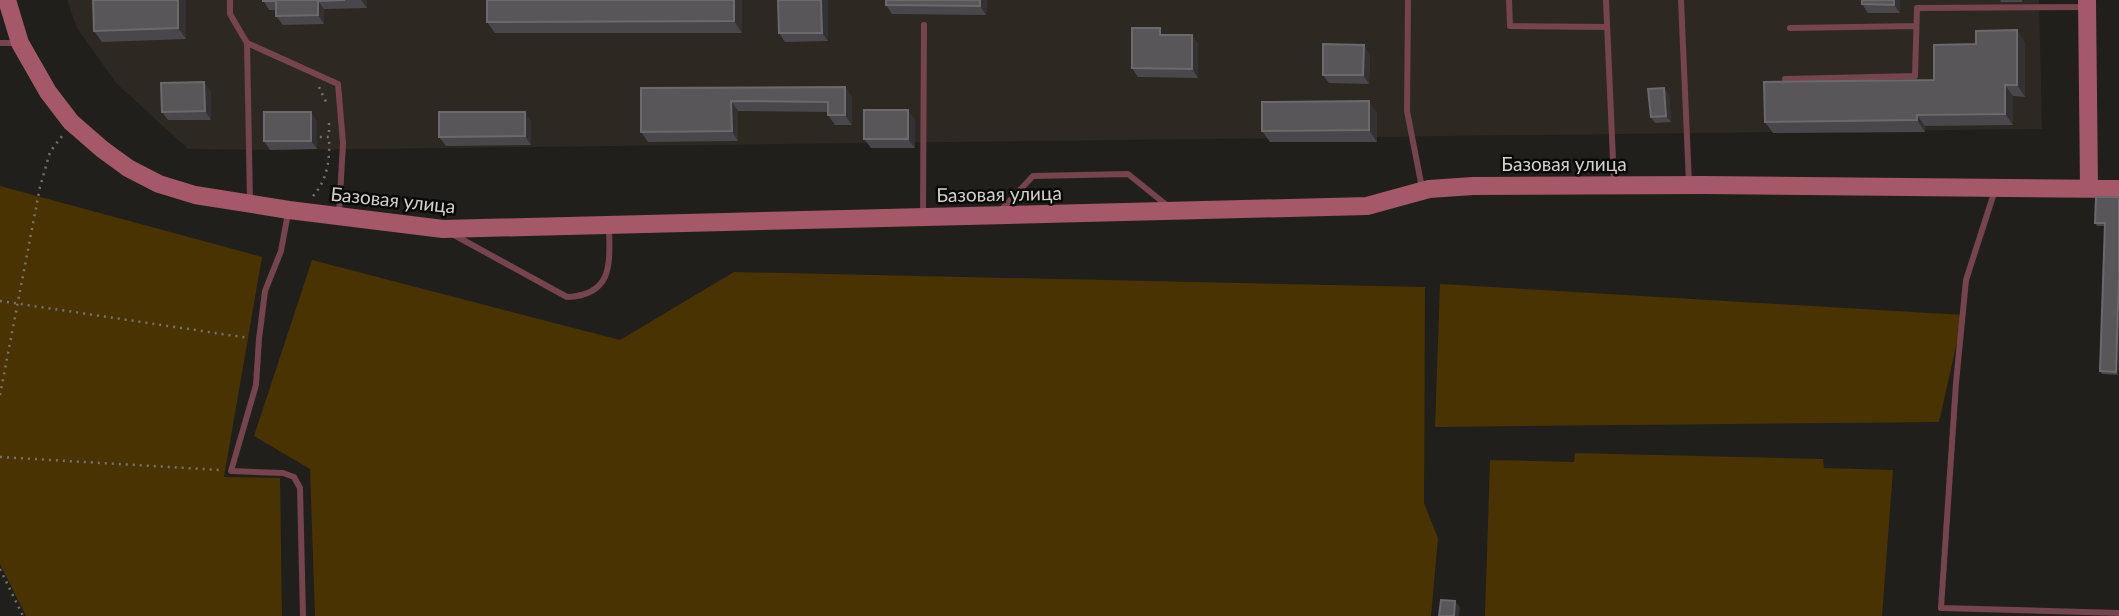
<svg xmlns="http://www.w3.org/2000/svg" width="2119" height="616" viewBox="0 0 2119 616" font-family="Lato,sans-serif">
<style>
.built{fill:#2d2821}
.green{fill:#4a3302}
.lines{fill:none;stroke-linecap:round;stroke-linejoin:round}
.path{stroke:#757370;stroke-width:2.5;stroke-dasharray:2 5;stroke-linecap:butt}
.lane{stroke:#75444d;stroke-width:6}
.secondary{stroke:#a55868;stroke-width:18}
.wall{fill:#49474b}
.shaded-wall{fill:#333132}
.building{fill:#585659;stroke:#6b696b;stroke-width:2}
.labels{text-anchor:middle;stroke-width:5;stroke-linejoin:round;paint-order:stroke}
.street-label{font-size:19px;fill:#d2d1ce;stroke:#090907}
</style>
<rect width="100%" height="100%" fill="#211f1b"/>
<path class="built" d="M 67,0 L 2039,0 L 2042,129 L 270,150 L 188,149 L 116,83 L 77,28 Z"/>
<path class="green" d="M 0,186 L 262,257 L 224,477 L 280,478 L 282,616 L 26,616 L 0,564 Z
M 312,260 L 620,340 L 734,272 L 1425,287 L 1424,503 L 1438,538 L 1431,616 L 315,616 L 310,469 L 254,436 Z
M 1440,284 L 1963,315 L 1939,422 L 1435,427 Z
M 1575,453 L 1823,459 L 1824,468 L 1893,470 L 1882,616 L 1485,616 L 1490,460 L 1574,462 Z"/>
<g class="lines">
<path class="path" d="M 319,87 L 328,106
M 329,123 L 329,137
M 313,196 C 328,179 330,159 329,137 L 317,137
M 0,301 L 249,338
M 0,395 L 40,187 L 50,152 L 62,136
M 0,457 L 220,470
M 0,569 L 23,616"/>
<path class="lane" d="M 230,0 L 230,14 L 247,43 L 338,84 L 343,143 L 339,214
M 1408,0 L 1407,111 L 1422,188
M 1509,0 L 1510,26 L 1607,27
M 1606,0 L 1614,183
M 1681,0 L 1689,183
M 1790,28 L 1916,26
M 0,43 L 19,43
M 247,43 L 250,202
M 1785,79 L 1915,76 L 1917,8 L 2086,7
M 1995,190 L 1966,280 L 1956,383 L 1941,608 L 2119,613
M 1000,211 L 1033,176 L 1128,174 L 1169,207
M 288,213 L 281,251 L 265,291 L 259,339 L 256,385 L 231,471 L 283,473 L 294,477 L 300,488 L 303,616
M 923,215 L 924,25
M 454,235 L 567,297 C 613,295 610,264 609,227"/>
<path class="secondary" d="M 7,0 L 20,43 L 48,92 L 71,122 L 102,149 L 128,168 L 159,184 L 195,195 L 289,210 L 443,229 L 1367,206 L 1429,189 L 1473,186 L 1704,185 L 2119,189
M 2087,0 L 2089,187"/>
</g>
<path class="wall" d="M 186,0 L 186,39 L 102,42 L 94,31 Z
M 263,0 L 367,0 L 367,8 L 324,9 L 324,24 L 283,25 L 276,16 L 276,10 L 269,10 Z
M 487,0 L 742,0 L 742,33 L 495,33 L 487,22 Z
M 828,0 L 828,41 L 785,42 L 779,33 Z
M 886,0 L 987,0 L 986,15 L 892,14 L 886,5 Z
M 1862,0 L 1900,0 L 1900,13 L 1868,13 L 1862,4 Z
M 2000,0 L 2022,0 L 2022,2 L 2001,2 Z
M 1164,35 L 1192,35 L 1198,44 L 1198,78 L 1138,77 L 1132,68 Z
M 2025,42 L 2025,97 L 2013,96 L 2013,125 L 1925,126 L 1925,132 L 1773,133 L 1765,122 L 1934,80 L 1976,44 Z
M 1370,54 L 1369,84 L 1329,83 L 1323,75 Z
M 845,87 L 852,97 L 852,125 L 835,125 L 828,115 L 828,112 L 738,111 L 738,141 L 648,142 L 641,132 L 641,88 Z
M 211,91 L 211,120 L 168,120 L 162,112 Z
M 1669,94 L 1671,122 L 1655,123 L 1651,117 Z
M 1377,113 L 1377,142 L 1270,142 L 1262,131 Z
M 915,119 L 915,148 L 871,148 L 864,139 Z
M 317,121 L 317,149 L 270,150 L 264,141 Z
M 531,121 L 531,145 L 446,146 L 439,137 Z
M 2119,197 L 2119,338 L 2118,375 L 2102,374 L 2100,371 L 2105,226 L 2097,226 L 2095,223 Z"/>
<path class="shaded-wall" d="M 178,0 L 186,0 L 186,39 L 178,28 Z
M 361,0 L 367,0 L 367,8 Z
M 734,0 L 742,0 L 742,33 L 734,21 Z
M 821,0 L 828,0 L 828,41 L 822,33 Z
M 980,0 L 987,0 L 986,15 L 980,6 Z
M 1894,0 L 1900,0 L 1900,13 L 1894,5 Z
M 318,1 L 324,9 L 324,24 L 318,15 Z
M 2017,30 L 2025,42 L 2025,97 L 2017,85 Z
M 1192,35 L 1198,44 L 1198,78 L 1192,69 Z
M 1364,45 L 1370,54 L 1369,84 L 1363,75 Z
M 204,82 L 211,91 L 211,120 L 205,111 Z
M 2005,85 L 2013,96 L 2013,125 L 2005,114 Z
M 845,87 L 852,97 L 852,125 L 845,115 Z
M 1664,88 L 1669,94 L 1671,122 L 1666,116 Z
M 731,101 L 738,111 L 738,141 L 732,131 Z
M 1369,101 L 1377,113 L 1377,142 L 1369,130 Z
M 908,110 L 915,119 L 915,148 L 908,139 Z
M 311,112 L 317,121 L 317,149 L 311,141 Z
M 525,112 L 531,121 L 531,145 L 525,136 Z
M 1917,115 L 1925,126 L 1925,132 L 1917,120 Z
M 2119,274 L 2119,338 L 2118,375 L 2116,372 Z
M 1455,601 L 1460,607 L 1459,616 L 1454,616 Z"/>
<path class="building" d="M 93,0 L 178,0 L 178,28 L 94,31 Z
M 263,0 L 345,0 L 318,1 L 318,15 L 276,16 L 276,1 L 263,1 Z
M 487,0 L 734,0 L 734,21 L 487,22 Z
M 778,0 L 821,0 L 822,33 L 779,33 Z
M 886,0 L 980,0 L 980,6 L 886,5 Z
M 1862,0 L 1894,0 L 1894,5 L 1862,4 Z
M 1132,28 L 1160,28 L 1160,35 L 1192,35 L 1192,69 L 1132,68 Z
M 2017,30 L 2017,85 L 2005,85 L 2005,114 L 1917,115 L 1917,120 L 1765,122 L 1764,82 L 1934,80 L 1934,45 L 1976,44 L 1976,31 Z
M 1323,44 L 1364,45 L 1363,75 L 1323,75 Z
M 204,82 L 205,111 L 162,112 L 161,83 Z
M 845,87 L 845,115 L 828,115 L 828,102 L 731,101 L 732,131 L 641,132 L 641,88 Z
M 1664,88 L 1666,116 L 1651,117 L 1648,89 Z
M 1369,101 L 1369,130 L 1262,131 L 1262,102 Z
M 864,110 L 908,110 L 908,139 L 864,139 Z
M 264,112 L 311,112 L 311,141 L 264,141 Z
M 439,112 L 525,112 L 525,136 L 439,137 Z
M 2096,197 L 2119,197 L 2119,274 L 2116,372 L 2100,371 L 2105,223 L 2095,223 Z
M 1441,600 L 1455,601 L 1454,616 L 1439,616 Z"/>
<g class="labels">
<g class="street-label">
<text x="1564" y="171">Базовая улица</text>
<text transform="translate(999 194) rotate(-1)" y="7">Базовая улица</text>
<text transform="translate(393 200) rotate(6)" y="7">Базовая улица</text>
</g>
</g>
</svg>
